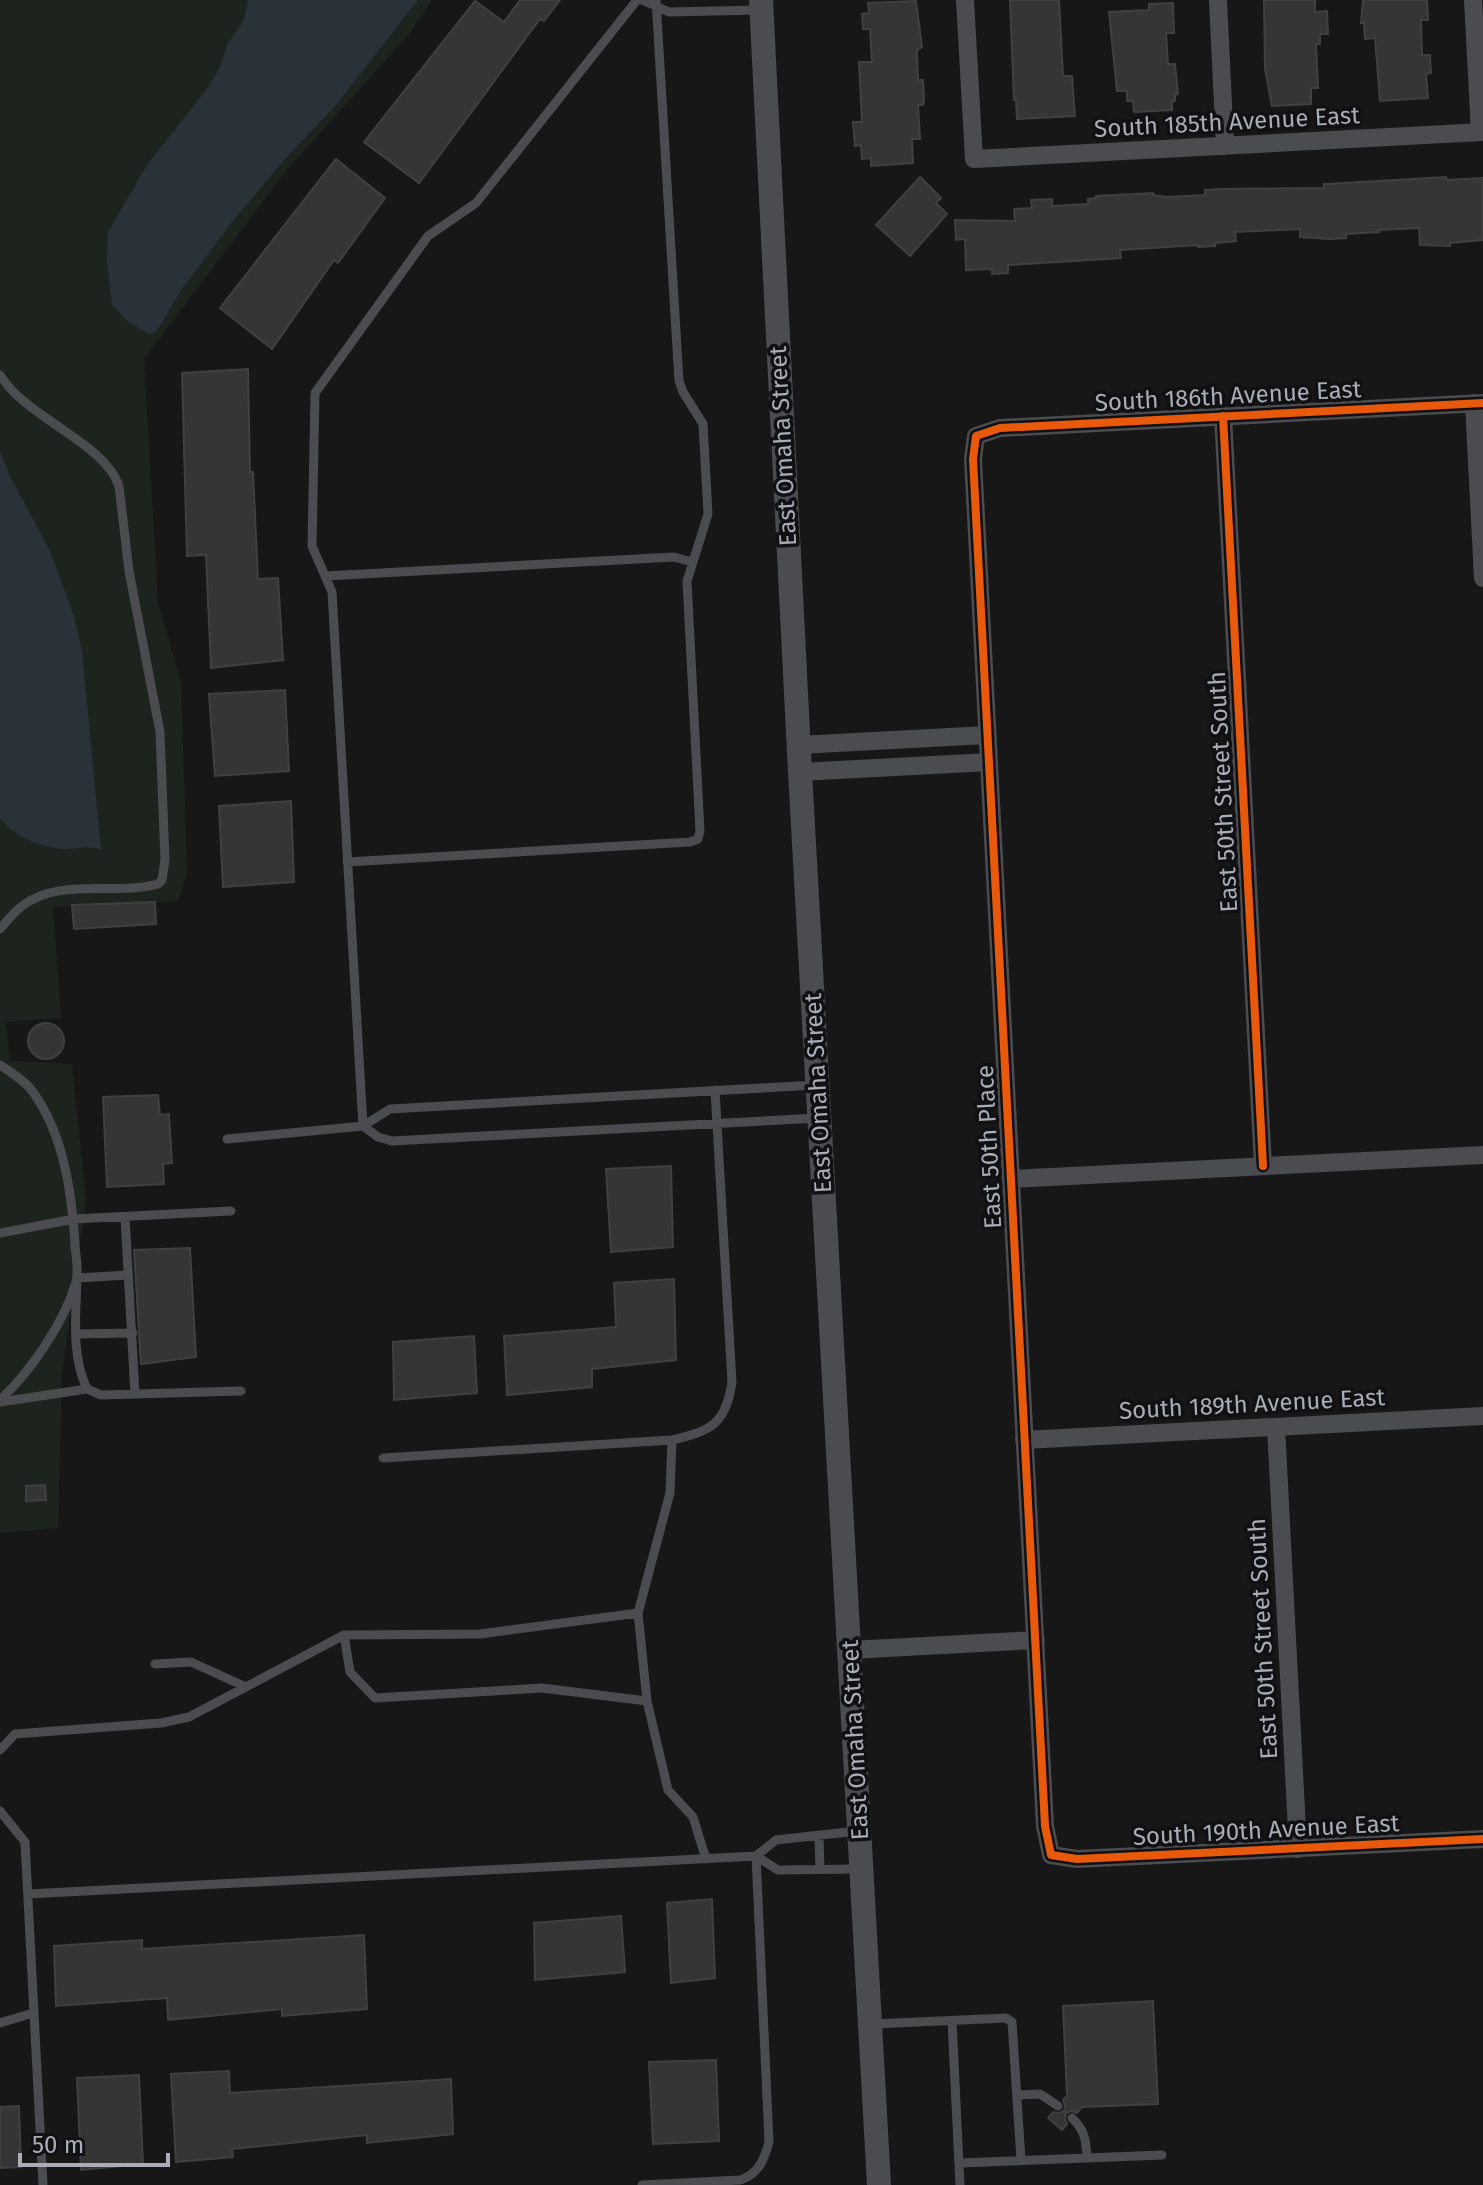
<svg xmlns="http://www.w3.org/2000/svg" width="1483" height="2185" viewBox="0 0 1483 2185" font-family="'Fira Sans',sans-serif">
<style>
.green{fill:#1d241e}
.water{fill:#2a3239}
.building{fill:#353536;stroke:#3f4043;stroke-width:2}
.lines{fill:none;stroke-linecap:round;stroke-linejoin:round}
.service{stroke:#4b4c50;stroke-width:9}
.minor{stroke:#4b4c50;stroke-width:18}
.tertiary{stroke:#4b4c50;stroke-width:24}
.cycleway-casing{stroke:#111113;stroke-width:13}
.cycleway{stroke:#e8590c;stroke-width:8}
.labels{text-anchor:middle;stroke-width:7;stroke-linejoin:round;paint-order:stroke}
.street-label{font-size:24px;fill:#a8adb8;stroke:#111113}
</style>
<rect width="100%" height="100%" fill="#171717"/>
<path class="green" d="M 0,0 L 432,0 L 410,33 L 286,171 L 144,359 L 158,602 L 181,682 L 187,873 L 178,901 L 53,907 L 61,1018 L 6,1022 L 10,1061 L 72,1064 L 86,1201 L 62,1373 L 58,1528 L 0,1533 Z"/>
<path class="water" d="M 248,0 L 418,0 L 336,105 L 284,160 L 231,223 L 182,289 L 156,332 L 149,334 L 127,321 L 112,304 L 107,262 L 108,232 L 147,165 L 207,89 L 220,68 L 227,45 L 244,20 Z
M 0,451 L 10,476 L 50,551 L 74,616 L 82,651 L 101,850 C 87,844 78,850 63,849 C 38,847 17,837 0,819 Z"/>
<path class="building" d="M 520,0 L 560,0 L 544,21 L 540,19 L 419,183 L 364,142 L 475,1 L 504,22 Z
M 1010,0 L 1059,0 L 1063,76 L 1072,76 L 1075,116 L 1017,119 L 1016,100 L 1014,100 Z
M 1264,0 L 1315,0 L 1315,12 L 1327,11 L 1328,34 L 1320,34 L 1320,44 L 1316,44 L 1318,88 L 1311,88 L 1311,104 L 1272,106 L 1265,69 Z
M 1363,0 L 1427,0 L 1428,20 L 1421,20 L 1422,55 L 1430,55 L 1431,73 L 1426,74 L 1428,98 L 1380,101 L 1375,38 L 1365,39 L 1364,23 L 1361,23 Z
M 916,1 L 922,47 L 917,50 L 918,80 L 923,80 L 924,101 L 923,105 L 918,105 L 920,139 L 912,139 L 913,163 L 871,166 L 871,158 L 862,159 L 861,145 L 855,146 L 853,122 L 862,122 L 859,62 L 872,62 L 870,29 L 863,29 L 862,14 L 869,13 L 868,3 Z
M 1173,3 L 1174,33 L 1166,33 L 1168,64 L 1175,64 L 1178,94 L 1175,95 L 1175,101 L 1172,101 L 1172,110 L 1134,112 L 1133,101 L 1127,101 L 1127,91 L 1117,91 L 1109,12 L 1149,10 L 1149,4 Z
M 336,159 L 385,198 L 338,263 L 334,260 L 272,349 L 220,308 Z
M 920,177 L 941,198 L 936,203 L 947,214 L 910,256 L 876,225 Z
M 1446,177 L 1447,180 L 1483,178 L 1483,240 L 1450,243 L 1450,246 L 1420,245 L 1419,228 L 1378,230 L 1379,232 L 1346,234 L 1346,238 L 1330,239 L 1300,237 L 1300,229 L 1235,232 L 1236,241 L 1215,243 L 1215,246 L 1198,247 L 1198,245 L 1120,250 L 1121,258 L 1008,265 L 1008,273 L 992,274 L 992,269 L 966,270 L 965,239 L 956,240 L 955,220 L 1015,221 L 1014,209 L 1032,208 L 1031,200 L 1052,199 L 1052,206 L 1088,204 L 1088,199 L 1096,198 L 1096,196 L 1153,193 L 1153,195 L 1167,197 L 1205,195 L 1205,190 L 1224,189 L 1324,188 L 1324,184 L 1327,184 Z
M 248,369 L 250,472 L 253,472 L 258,579 L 278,578 L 283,660 L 211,668 L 206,555 L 187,556 L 182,373 Z
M 285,690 L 289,771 L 215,776 L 209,694 Z
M 291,801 L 294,882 L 223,887 L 219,806 Z
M 155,902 L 156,924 L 74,929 L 72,905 Z
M28 1041a18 18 0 1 1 36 0a18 18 0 1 1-36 0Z
M 158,1095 L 160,1115 L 169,1114 L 172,1163 L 163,1164 L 164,1184 L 107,1187 L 103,1097 Z
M 671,1166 L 673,1247 L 611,1252 L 606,1169 Z
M 190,1248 L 196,1357 L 141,1364 L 134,1250 Z
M 674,1279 L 676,1360 L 592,1369 L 592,1387 L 507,1395 L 504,1336 L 616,1327 L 614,1283 Z
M 474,1336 L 477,1393 L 394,1400 L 393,1342 Z
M 45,1485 L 46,1500 L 26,1501 L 26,1486 Z
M 712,1899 L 715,1978 L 671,1983 L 667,1903 Z
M 621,1916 L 625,1972 L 535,1980 L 534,1923 Z
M 364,1935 L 367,2009 L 282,2016 L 282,2009 L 168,2020 L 167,1998 L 56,2006 L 54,1946 L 142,1940 L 142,1949 Z
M 1153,2001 L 1158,2104 L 1082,2107 L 1077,2113 L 1071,2111 L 1066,2113 L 1065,2119 L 1067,2124 L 1062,2130 L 1048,2118 L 1053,2112 L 1058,2113 L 1064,2111 L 1065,2106 L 1063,2100 L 1067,2096 L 1063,2006 Z
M 716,2060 L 719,2141 L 653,2144 L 649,2062 Z
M 229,2071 L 230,2093 L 451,2079 L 453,2134 L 367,2143 L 367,2135 L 232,2149 L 233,2157 L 176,2162 L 171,2074 Z
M 139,2075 L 143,2164 L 81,2170 L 77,2078 Z
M 19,2106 L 21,2167 L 0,2168 L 0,2107 Z"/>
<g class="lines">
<path class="service" d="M 637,0 L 476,203 L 428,236 L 315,393 L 312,546 L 332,592 L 363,1126 L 378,1137 L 392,1141 L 818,1118
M 642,0 L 669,12 L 760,10
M 0,375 C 27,419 104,442 119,486 L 129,571 L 160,732 L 165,860 L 162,880 L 158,884 C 115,896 60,877 22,906 C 14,912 7,921 0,929
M 325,576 L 674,557 L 692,562
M 347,862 L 690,842 L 698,839 L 700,831 L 687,581 L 708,514 L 703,424 L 683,392 L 679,381 L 656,0
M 0,1065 C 12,1073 25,1081 33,1092 C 64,1135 72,1194 75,1245 C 76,1257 79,1271 76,1282 C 64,1323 31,1371 0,1400
M 227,1139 L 363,1126 L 390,1109 L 815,1085
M 125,1217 L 135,1394
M 0,1233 L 74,1219 L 231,1211
M 128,1275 L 77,1278 C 76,1315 71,1355 87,1389 L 101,1395 L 241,1391
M 76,1334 L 133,1333
M 0,1402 L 87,1389
M 672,1440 L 670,1493 L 638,1613 L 647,1701 L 668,1790 L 693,1817 L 706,1859
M 383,1458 L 672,1440 C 711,1431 726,1424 732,1382 L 715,1090
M 344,1635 L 350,1672 L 375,1698 L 542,1688 L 647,1701
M 155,1664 L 191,1662 L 246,1687
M 0,1750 L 15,1734 L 161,1723 L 189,1717 L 344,1635 L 480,1634 L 638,1613
M 0,1811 L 25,1842 L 43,2185
M 819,1837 L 820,1869
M 756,1856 L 778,1870 L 861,1869
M 28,1894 L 756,1856 L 776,1840 L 857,1831
M 952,2021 L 960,2185
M 0,2023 L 33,2013
M 873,2024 L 1006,2018 L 1012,2022 L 1021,2160
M 1017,2095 L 1040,2094 L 1058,2106
M 1072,2118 C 1085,2130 1086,2141 1087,2157
M 960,2163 L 1162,2155
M 642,2185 L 740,2180 C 759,2174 764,2160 769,2142 L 756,1856"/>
<path class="minor" d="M 965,0 L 974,159 L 1483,132
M 1218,0 L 1225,146
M 1473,0 L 1480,132
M 1474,403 L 1483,578
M 1483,403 L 1000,428 L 976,436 L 973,459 L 1045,1826 L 1051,1855 L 1077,1859 L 1483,1839
M 1223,416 L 1263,1166
M 799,745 L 987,735
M 800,772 L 989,762
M 1011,1179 L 1483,1155
M 1276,1427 L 1298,1849
M 1024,1440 L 1483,1416
M 850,1650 L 1036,1640"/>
<path class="tertiary" d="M 761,0 L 800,772 L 879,2185"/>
<g class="cycleway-casing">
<path id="cycleway" d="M 1483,403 L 1000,428 L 976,436 L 973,459 L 1045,1826 L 1051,1855 L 1077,1859 L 1483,1839
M 1223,416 L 1263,1166"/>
</g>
<use href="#cycleway" class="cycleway"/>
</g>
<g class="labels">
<g class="street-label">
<text transform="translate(1227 122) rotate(-3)" y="8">South 185th Avenue East</text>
<text transform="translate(1228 396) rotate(-3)" y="8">South 186th Avenue East</text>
<text transform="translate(783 446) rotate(-93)" y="8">East Omaha Street</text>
<text transform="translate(1223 792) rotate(-93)" y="8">East 50th Street South</text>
<text transform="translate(818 1093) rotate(-93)" y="8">East Omaha Street</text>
<text transform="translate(989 1147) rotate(-93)" y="8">East 50th Place</text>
<text transform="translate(1252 1404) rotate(-3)" y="8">South 189th Avenue East</text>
<text transform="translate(1263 1639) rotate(-93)" y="8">East 50th Street South</text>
<text transform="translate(855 1740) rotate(-93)" y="8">East Omaha Street</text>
<text transform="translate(1266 1830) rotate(-3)" y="8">South 190th Avenue East</text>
</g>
</g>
<path d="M20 2153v12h148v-12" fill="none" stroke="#a8adb8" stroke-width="4"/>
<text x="32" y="2153" font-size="24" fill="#a8adb8" stroke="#111113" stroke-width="6" paint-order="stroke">50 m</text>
</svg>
